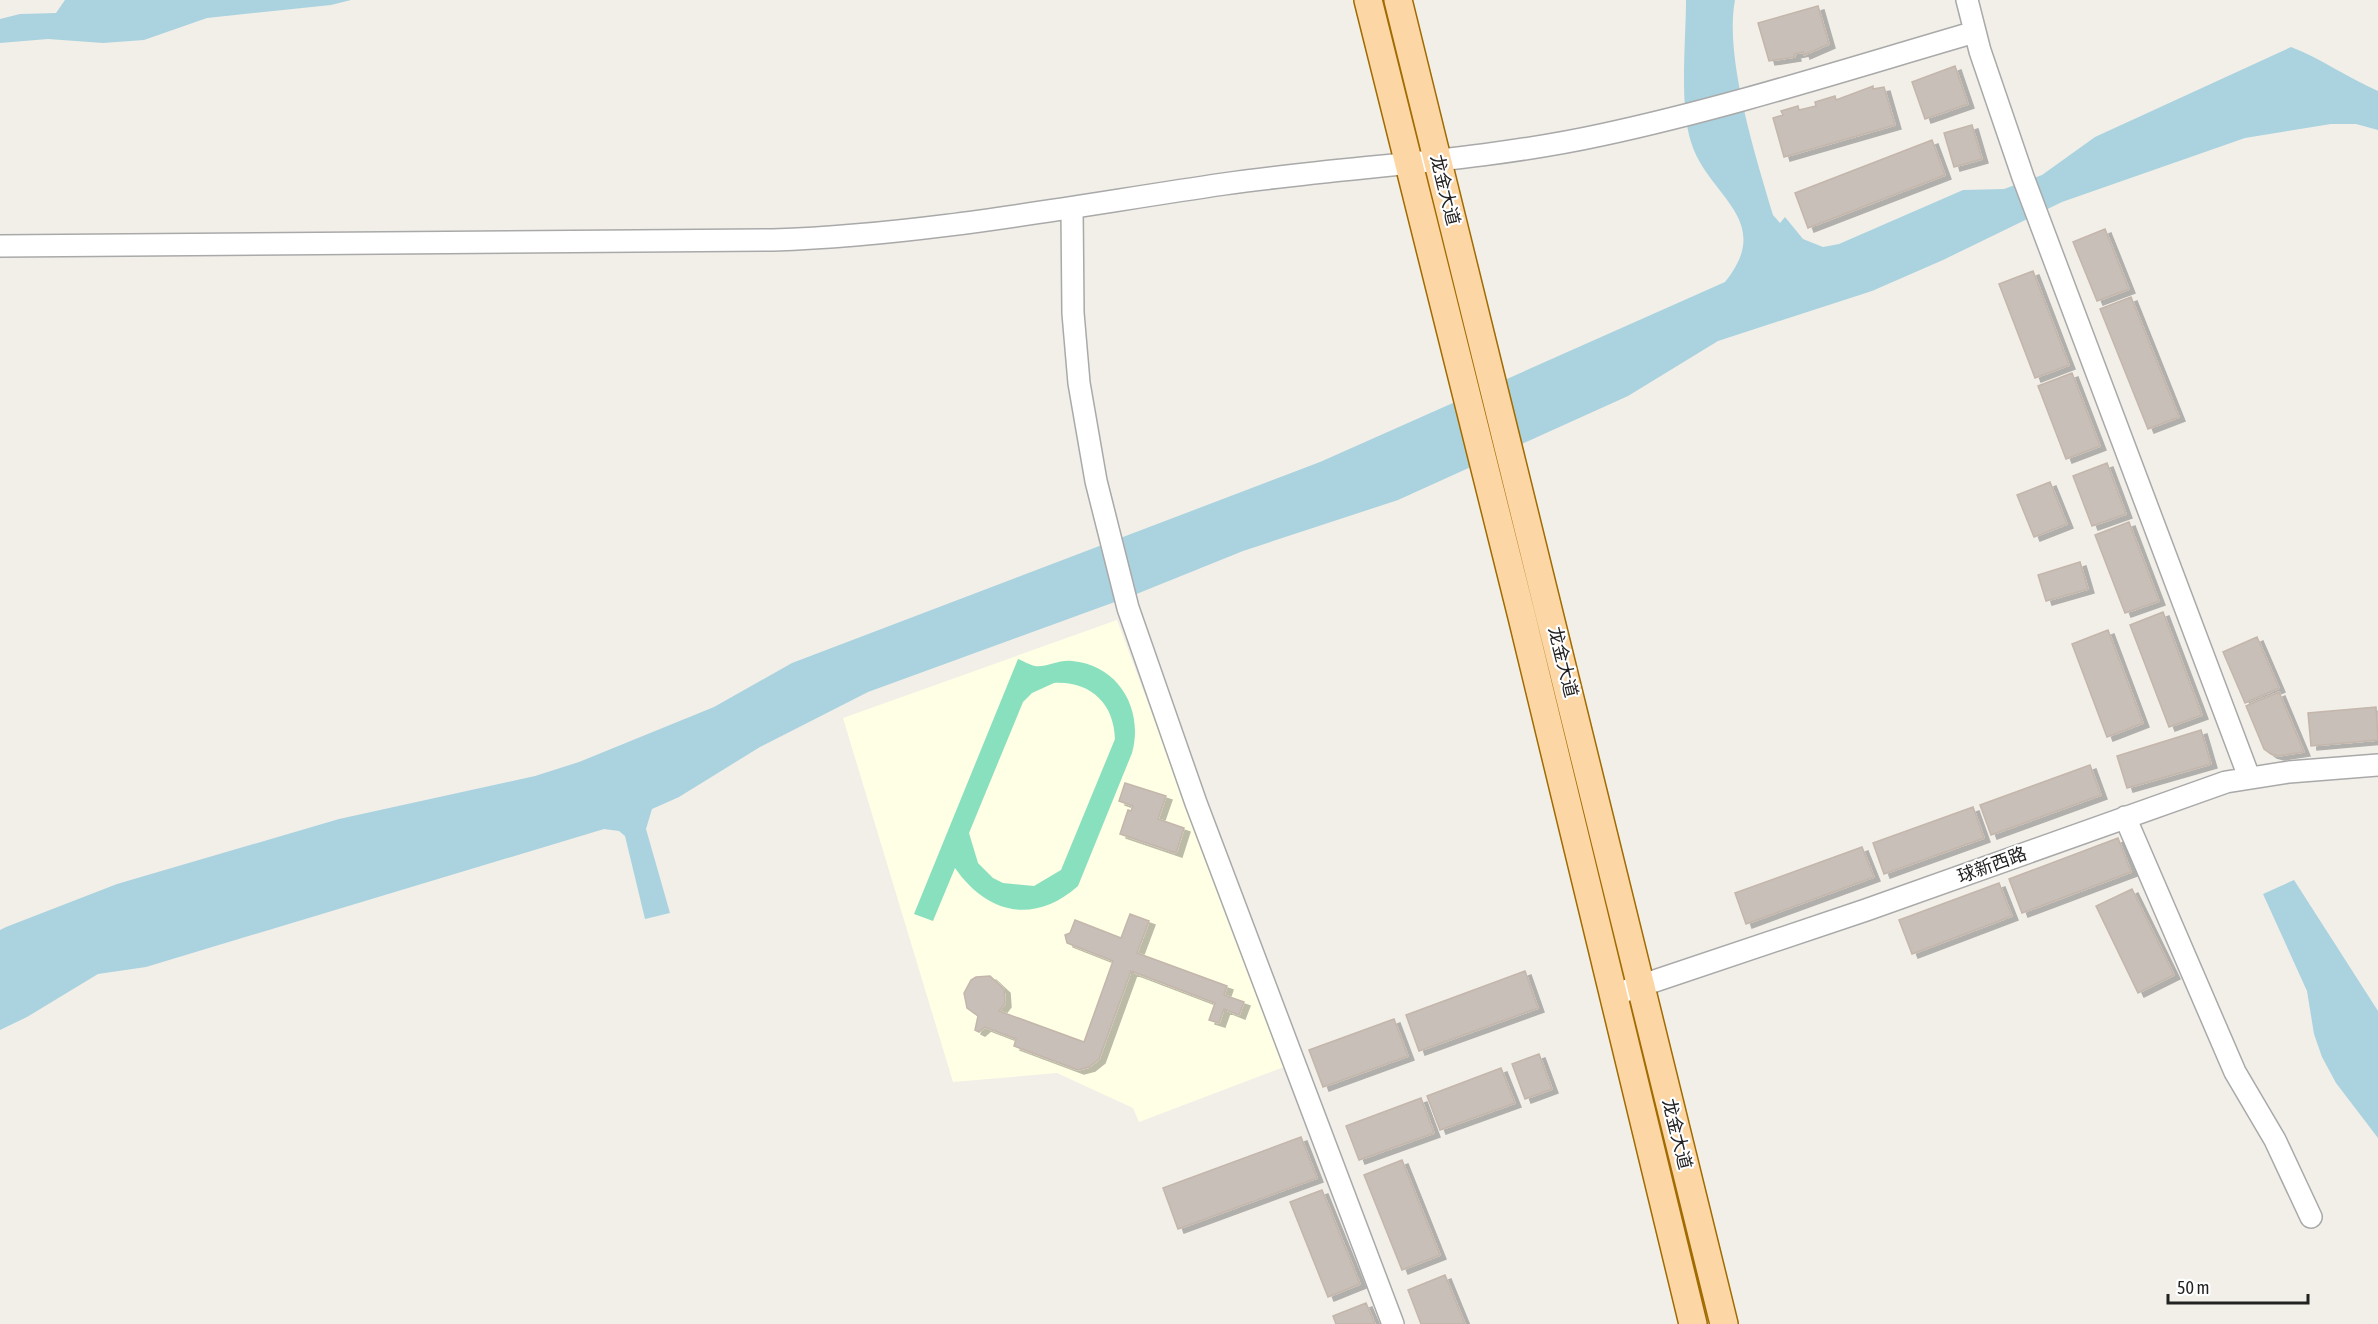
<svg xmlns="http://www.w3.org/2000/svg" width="2378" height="1324" viewBox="0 0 2378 1324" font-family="'Asap Condensed','Noto Sans SC',sans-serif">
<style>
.education{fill:#ffffe5}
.pitch{fill:#88e0be;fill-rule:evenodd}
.water{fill:#aad3df}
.building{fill:#c7bfb8;stroke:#c4b6ab;stroke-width:1.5;filter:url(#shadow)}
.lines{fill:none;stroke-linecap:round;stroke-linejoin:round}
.minor-casing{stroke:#a9a9a9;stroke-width:24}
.major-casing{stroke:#a06b00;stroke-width:30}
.minor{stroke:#fff;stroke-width:21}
.major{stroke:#fcd6a4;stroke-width:27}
.labels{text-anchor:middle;stroke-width:4.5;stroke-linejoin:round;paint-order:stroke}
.street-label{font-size:18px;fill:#222;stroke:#fff}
</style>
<defs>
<filter id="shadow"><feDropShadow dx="6" dy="4" stdDeviation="0" flood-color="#0004"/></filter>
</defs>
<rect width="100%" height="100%" fill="#f2efe9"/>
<path class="education" d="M 1117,620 L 1284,1067 L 1139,1122 L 1133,1108 L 1057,1073 L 953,1082 L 843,718 Z"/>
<path class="pitch" d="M 1018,659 C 1023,661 1030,665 1035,666 C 1045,668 1060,659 1072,661 C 1119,665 1144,710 1132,753 L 1078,886 C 1034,925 987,914 955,868 L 933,921 L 914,914 ZM 1054,683 C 1090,681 1114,703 1115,739 L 1061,870 L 1034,886 L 1003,883 L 993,878 L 978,863 L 969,833 L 1023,702 L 1032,693 Z"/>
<path class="water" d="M 65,0 L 351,0 L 331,5 L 207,18 L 144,40 L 103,43 L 48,39 L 0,43 L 0,19 L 20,14 L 56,13 Z
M 1686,0 L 1735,0 C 1724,57 1756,158 1773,215 L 1780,223 L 1785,217 L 1803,239 L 1823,247 L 1839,244 L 1963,190 L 2004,189 L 2042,175 L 2095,137 L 2291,47 C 2322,59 2348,78 2378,91 L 2378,130 L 2356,124 L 2331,124 L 2245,138 L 2062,202 L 1943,260 L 1872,291 L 1718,341 L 1628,396 L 1398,500 L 1243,551 L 1134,595 L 868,692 L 760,747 L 679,797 L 652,809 L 646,829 L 670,913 L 645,919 L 625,836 L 619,831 L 604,829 L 146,967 L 98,974 L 27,1017 L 0,1030 L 0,930 L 6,927 L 117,884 L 339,819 L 535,776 L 579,762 L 714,707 L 792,663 L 1320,462 L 1725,282 C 1776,219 1707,196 1691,142 C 1679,104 1686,40 1686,0 Z
M 2294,880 L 2378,1011 L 2378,1138 L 2336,1083 L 2322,1057 L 2314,1034 L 2307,991 L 2263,894 Z"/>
<path class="building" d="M 1818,6 L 1829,44 L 1804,55 L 1803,52 L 1794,54 L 1795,57 L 1769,61 L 1758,23 Z
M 1955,66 L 1968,104 L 1925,119 L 1912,82 Z
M 1873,86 L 1873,89 L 1884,87 L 1895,125 L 1784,157 L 1773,118 L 1783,115 L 1781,111 L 1798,106 L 1799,110 L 1816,106 L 1815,102 L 1835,96 L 1836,100 Z
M 1972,125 L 1982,159 L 1954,167 L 1944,133 Z
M 1932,140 L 1945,175 L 1808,228 L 1795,193 Z
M 2105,229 L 2129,289 L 2097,301 L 2073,242 Z
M 2033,271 L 2069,365 L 2035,378 L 1999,284 Z
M 2131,297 L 2179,417 L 2148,429 L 2100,309 Z
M 2072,373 L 2100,446 L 2066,459 L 2038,386 Z
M 2107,463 L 2126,514 L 2092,526 L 2073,476 Z
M 2050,482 L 2067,524 L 2034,537 L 2017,495 Z
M 2129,522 L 2159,601 L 2125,613 L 2095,535 Z
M 2080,562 L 2088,589 L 2046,601 L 2038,575 Z
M 2163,612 L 2202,715 L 2169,727 L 2130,625 Z
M 2108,630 L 2143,723 L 2107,737 L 2072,644 Z
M 2257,637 L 2279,688 L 2245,703 L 2223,652 Z
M 2279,692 L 2304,752 L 2278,756 L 2271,754 L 2264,749 L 2246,706 Z
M 2376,707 L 2378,740 L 2311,746 L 2308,713 Z
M 2201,730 L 2211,764 L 2127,788 L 2117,756 Z
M 2090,765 L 2101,795 L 1991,835 L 1980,805 Z
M 1125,783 L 1166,796 L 1158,819 L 1184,828 L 1176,853 L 1120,834 L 1128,810 L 1131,811 L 1133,806 L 1119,801 Z
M 1973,807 L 1984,838 L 1884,874 L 1873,843 Z
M 2118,838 L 2131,872 L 2022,913 L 2009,879 Z
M 1862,847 L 1874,877 L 1746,924 L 1735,893 Z
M 1999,883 L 2012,916 L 1912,954 L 1899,920 Z
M 2132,889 L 2174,975 L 2138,993 L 2096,906 Z
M 1130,914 L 1149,921 L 1137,953 L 1227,986 L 1224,995 L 1244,1002 L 1239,1015 L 1224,1009 L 1219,1023 L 1209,1020 L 1215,1003 L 1131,971 L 1099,1059 L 1089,1067 L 1078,1070 L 1014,1046 L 1016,1039 L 985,1027 L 979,1032 L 975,1030 L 978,1016 L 967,1008 L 964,993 L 971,980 L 976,977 L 990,976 L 1004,989 L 1005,1003 L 999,1011 L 1084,1042 L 1113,961 L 1067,943 L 1065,935 L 1070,933 L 1075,920 L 1121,938 Z
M 1525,971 L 1538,1008 L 1419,1051 L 1406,1015 Z
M 1394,1019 L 1408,1056 L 1323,1087 L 1309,1050 Z
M 1539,1054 L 1552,1089 L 1525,1099 L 1512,1064 Z
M 1501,1068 L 1515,1103 L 1440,1130 L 1427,1096 Z
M 1421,1098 L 1434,1133 L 1359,1160 L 1346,1126 Z
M 1301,1137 L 1317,1178 L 1178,1229 L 1163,1188 Z
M 1402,1160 L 1440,1255 L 1402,1270 L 1364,1175 Z
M 1322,1190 L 1360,1284 L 1328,1297 L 1290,1202 Z
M 1445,1275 L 1465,1324 L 1421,1324 L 1408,1290 Z
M 1366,1303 L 1375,1324 L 1336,1324 L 1333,1316 Z"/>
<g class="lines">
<g class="minor-casing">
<path id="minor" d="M 1967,0 L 1980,51 L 2023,177 L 2249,777
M 1072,208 L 1073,313 L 1079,383 L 1096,481 L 1128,608 L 1196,803 L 1393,1324
M 0,246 L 773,240 C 925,235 1073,206 1224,184 C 1349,166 1477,162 1601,135 C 1727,108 1851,68 1975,32
M 2125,817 L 2235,1072 L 2275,1140 L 2311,1217
M 1613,995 L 1866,910 L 2226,782 L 2289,772 L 2378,765"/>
</g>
<g class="major-casing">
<path id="major" d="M 1368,0 L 1522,617 L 1693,1324
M 1398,0 L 1724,1324"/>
</g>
<use href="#minor" class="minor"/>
<use href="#major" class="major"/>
</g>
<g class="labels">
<g class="street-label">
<text transform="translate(1445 190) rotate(76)" y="6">龙金大道</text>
<text transform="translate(1563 662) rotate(76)" y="6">龙金大道</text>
<text transform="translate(1992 865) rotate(-20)" y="6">球新西路</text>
<text transform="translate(1677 1134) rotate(76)" y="6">龙金大道</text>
</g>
</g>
<path d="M2168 1294v9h140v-9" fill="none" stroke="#222222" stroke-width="3"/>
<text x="2177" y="1294" font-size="18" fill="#222222" stroke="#ffffff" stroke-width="4.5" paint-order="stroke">50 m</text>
</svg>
